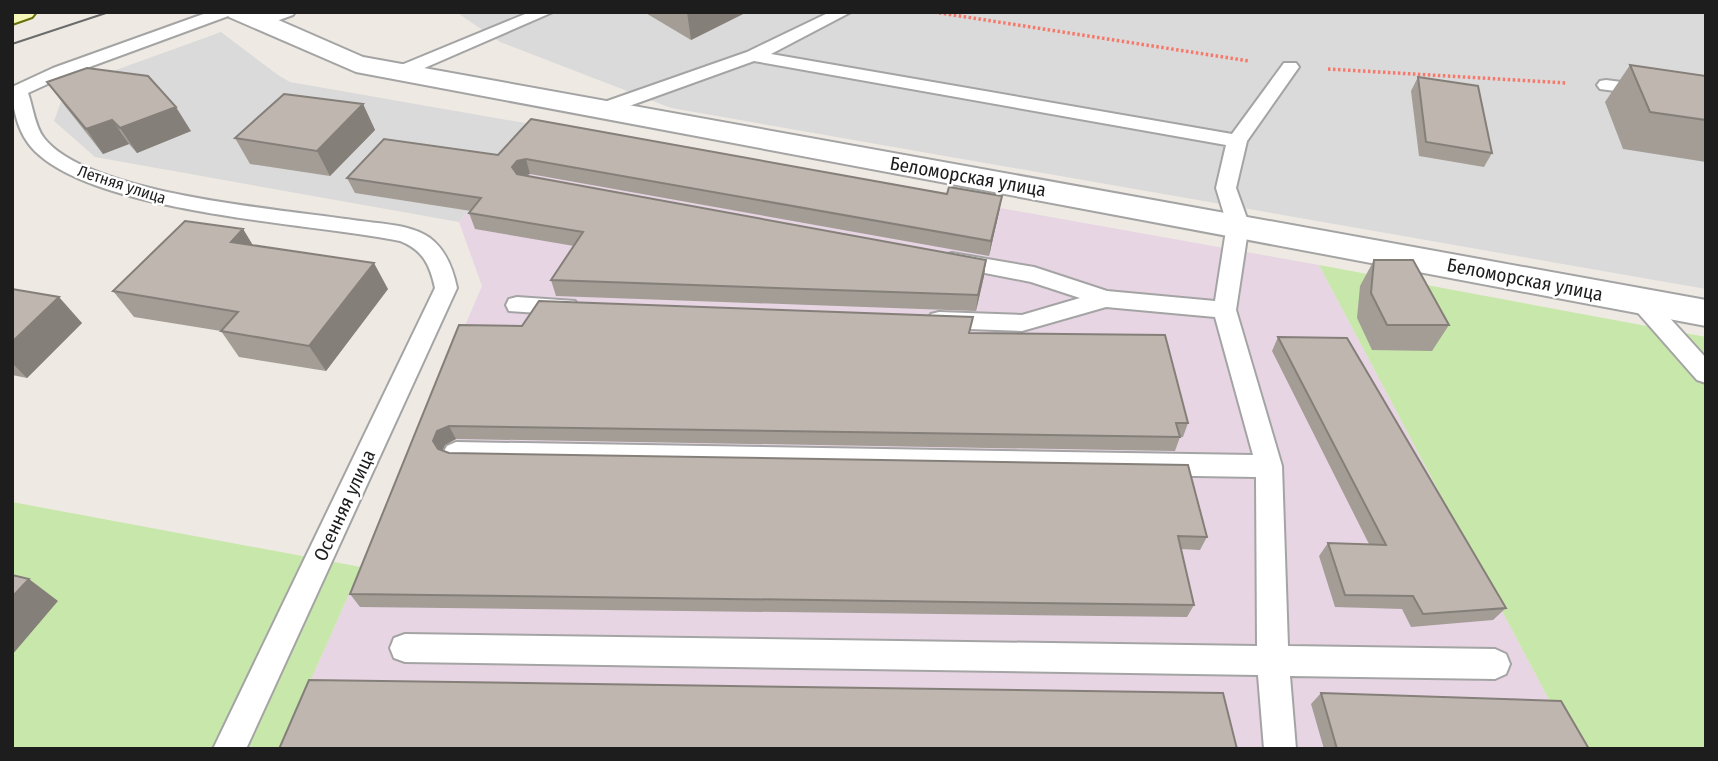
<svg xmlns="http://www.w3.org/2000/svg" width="1718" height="761" viewBox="0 0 1718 761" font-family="'Fira Sans Condensed',sans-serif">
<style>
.residential{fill:#dbdada}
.industrial{fill:#e7d5e3}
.grass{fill:#c8e7aa}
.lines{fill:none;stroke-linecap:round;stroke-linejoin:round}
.lane-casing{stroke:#a4a4a4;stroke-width:4}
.street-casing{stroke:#a4a4a4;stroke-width:4}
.secondary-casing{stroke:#657008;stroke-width:4}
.path{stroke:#f57a6c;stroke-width:3.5;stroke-dasharray:2.5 2.5;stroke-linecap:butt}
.lane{fill:#fff;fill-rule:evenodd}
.street{fill:#fff;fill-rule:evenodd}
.secondary{fill:#f4f7b7;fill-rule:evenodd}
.tram{stroke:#6b6b6b;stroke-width:2}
.wall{fill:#a39d96}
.shaded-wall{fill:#857f7a}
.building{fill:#beb6af;stroke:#857f7a;stroke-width:2}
.labels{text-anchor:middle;stroke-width:5;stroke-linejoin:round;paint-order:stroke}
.far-street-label{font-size:16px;fill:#1d1d1d;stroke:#fff}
.street-label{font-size:19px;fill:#1d1d1d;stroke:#fff}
</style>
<rect width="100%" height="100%" fill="#eeeae3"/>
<path class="residential" d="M 456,12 L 1706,12 L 1706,289 L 671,108 L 500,42 Z
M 221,32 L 278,75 L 290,82 L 542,126 L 459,222 L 95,157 L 54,121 L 66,88 Z"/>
<path class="industrial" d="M 542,126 L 1319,265 L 1575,749 L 280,749 L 361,567 L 482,286 L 459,222 Z"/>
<path class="grass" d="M 1319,265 L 1706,337 L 1706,749 L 1575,749 Z
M 12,502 L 361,567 L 280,749 L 12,749 Z"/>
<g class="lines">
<g class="lane-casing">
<path id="lane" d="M 209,12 L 233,12 L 231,15 L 65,76 L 28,93 C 33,107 35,127 44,138 C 89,195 281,209 353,220 C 378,224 408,223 430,238 C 446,250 453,269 457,288 L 246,749 L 213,749 L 435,288 C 430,265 423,250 400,241 C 314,223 79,213 28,143 C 17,128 12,105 12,87 L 53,68 Z
M 271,12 L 295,12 L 293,15 L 257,28 L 249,23 L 251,19 Z
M 530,12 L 553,12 L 406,76 L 400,77 L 391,72 L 394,68 Z
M 830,12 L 851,12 L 771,54 L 1232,134 L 1284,63 L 1296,63 L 1299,67 L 1247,141 L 1236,188 L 1249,224 L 1236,310 L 1282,466 L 1288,646 L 1495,649 L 1506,654 L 1510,664 L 1506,674 L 1495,679 L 1290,676 L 1296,749 L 1264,749 L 1258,675 L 405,662 L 394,658 L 390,648 L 394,638 L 405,634 L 1257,646 L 1256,477 L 456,464 L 447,460 L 443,453 L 447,446 L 456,442 L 1253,455 L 1215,317 L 1106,307 L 1022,331 L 939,328 L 931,326 L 927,320 L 931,314 L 939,312 L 1022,315 L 1080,298 L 1031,282 L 944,265 L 941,260 L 944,255 L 952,253 L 1034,267 L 1107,291 L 1215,301 L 1227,224 L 1216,188 L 1226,145 L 754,61 L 607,114 L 593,114 L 591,110 L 593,106 L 747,52 Z
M 1606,80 L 1706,93 L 1706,103 L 1600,89 L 1597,85 L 1600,81 Z
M 1640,292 L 1648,294 L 1706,358 L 1706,383 L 1697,380 L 1632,306 L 1629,300 L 1632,294 Z
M 517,297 L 575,301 L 578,307 L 575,313 L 567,315 L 509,311 L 506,305 L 509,299 Z"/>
</g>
<g class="street-casing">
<path id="street" d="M 225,12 L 260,12 L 363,57 L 1706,300 L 1706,326 L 356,72 L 229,17 Z"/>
</g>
<g class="secondary-casing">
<path id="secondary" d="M 12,12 L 36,12 L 32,17 L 12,24 Z"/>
</g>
<path class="path" d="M 934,12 L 1249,61
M 1328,69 L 1567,83"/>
<use href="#lane" class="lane"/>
<use href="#street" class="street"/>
<use href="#secondary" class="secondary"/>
<path class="tram" d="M 12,44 L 109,12"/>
</g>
<path class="wall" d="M 644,12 L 747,12 L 691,40 Z
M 1630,65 L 1706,76 L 1706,162 L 1623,149 L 1605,102 Z
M 1418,77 L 1492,153 L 1484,167 L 1419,156 L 1411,91 Z
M 47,82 L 191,131 L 137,153 L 129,144 L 103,154 L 65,106 Z
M 363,104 L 375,130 L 330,176 L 250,164 L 235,138 Z
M 498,155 L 947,194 L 1002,196 L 999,212 L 989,256 L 530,174 L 526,176 L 986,260 L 984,276 L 976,311 L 556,296 L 551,280 L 574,246 L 475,229 L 469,213 L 471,211 L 355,193 L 347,178 Z
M 243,229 L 253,246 L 388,289 L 326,371 L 239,357 L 221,331 L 134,317 L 113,291 Z
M 1374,260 L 1449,325 L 1432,351 L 1372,350 L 1357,318 L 1360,286 Z
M 12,289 L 82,323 L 27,378 L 12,375 Z
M 459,325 L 971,333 L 1188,423 L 1183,437 L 1180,437 L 1175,451 L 456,439 L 445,445 L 442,450 L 449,453 L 1207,537 L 1200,550 L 1181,549 L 1194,605 L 1187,617 L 360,607 L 350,594 Z
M 1278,337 L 1506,608 L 1493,620 L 1411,627 L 1402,609 L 1335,607 L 1319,556 L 1328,543 L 1369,544 L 1272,351 Z
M 1321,693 L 1589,749 L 1324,749 L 1311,704 Z"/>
<path class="shaded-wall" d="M 687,12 L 747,12 L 691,40 Z
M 363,104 L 375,130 L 330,176 L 317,151 Z
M 176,107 L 191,131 L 137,153 L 120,128 Z
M 112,120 L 129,144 L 103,154 L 86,129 Z
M 526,159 L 530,174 L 522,176 L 517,183 L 512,167 L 517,161 Z
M 1002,196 L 999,212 L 989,256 L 991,241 Z
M 243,229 L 259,255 L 231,242 Z
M 986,260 L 984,276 L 976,311 L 978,295 Z
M 374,263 L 388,289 L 326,371 L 309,346 Z
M 59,297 L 82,323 L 27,378 L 12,363 L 12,342 Z
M 449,426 L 456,439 L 445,445 L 441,454 L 433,441 L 437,431 Z
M 29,579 L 58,601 L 12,655 L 12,597 Z"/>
<path class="building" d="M 1630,65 L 1706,76 L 1706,120 L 1650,112 Z
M 87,68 L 148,76 L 176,107 L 120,128 L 112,120 L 86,129 L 47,82 Z
M 1418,77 L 1478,86 L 1492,153 L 1426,142 Z
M 284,94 L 363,104 L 317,151 L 235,138 Z
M 531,119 L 947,194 L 949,187 L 1002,196 L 991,241 L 526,159 L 517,161 L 512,167 L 517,174 L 986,260 L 978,295 L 551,280 L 583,232 L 469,213 L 481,198 L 347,178 L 384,139 L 498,155 Z
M 185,221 L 243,229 L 231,242 L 374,263 L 309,346 L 221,331 L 238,312 L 113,291 Z
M 1374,260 L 1413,260 L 1449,325 L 1387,325 L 1371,293 Z
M 12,289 L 59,297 L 12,342 Z
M 539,301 L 973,317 L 969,333 L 1165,335 L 1188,423 L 1176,423 L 1180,437 L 449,426 L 437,431 L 433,441 L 438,449 L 449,453 L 1188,465 L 1207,537 L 1178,536 L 1194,605 L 350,594 L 459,325 L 522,326 Z
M 1278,337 L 1347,338 L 1506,608 L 1423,614 L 1413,596 L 1345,595 L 1328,543 L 1386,545 Z
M 12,575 L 29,579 L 12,597 Z
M 309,680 L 1223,693 L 1237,749 L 279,749 Z
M 1321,693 L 1561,701 L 1589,749 L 1337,749 Z"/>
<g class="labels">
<g class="far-street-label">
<text transform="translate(122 184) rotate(18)" y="6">Летняя улица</text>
</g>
<g class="street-label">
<text transform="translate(968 176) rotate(10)" y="7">Беломорская улица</text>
<text transform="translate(1525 279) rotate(11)" y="7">Беломорская улица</text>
<text transform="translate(344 505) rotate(-65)" y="7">Осенняя улица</text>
</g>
</g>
<rect width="1718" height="761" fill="none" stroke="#1d1d1d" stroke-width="28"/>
</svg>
